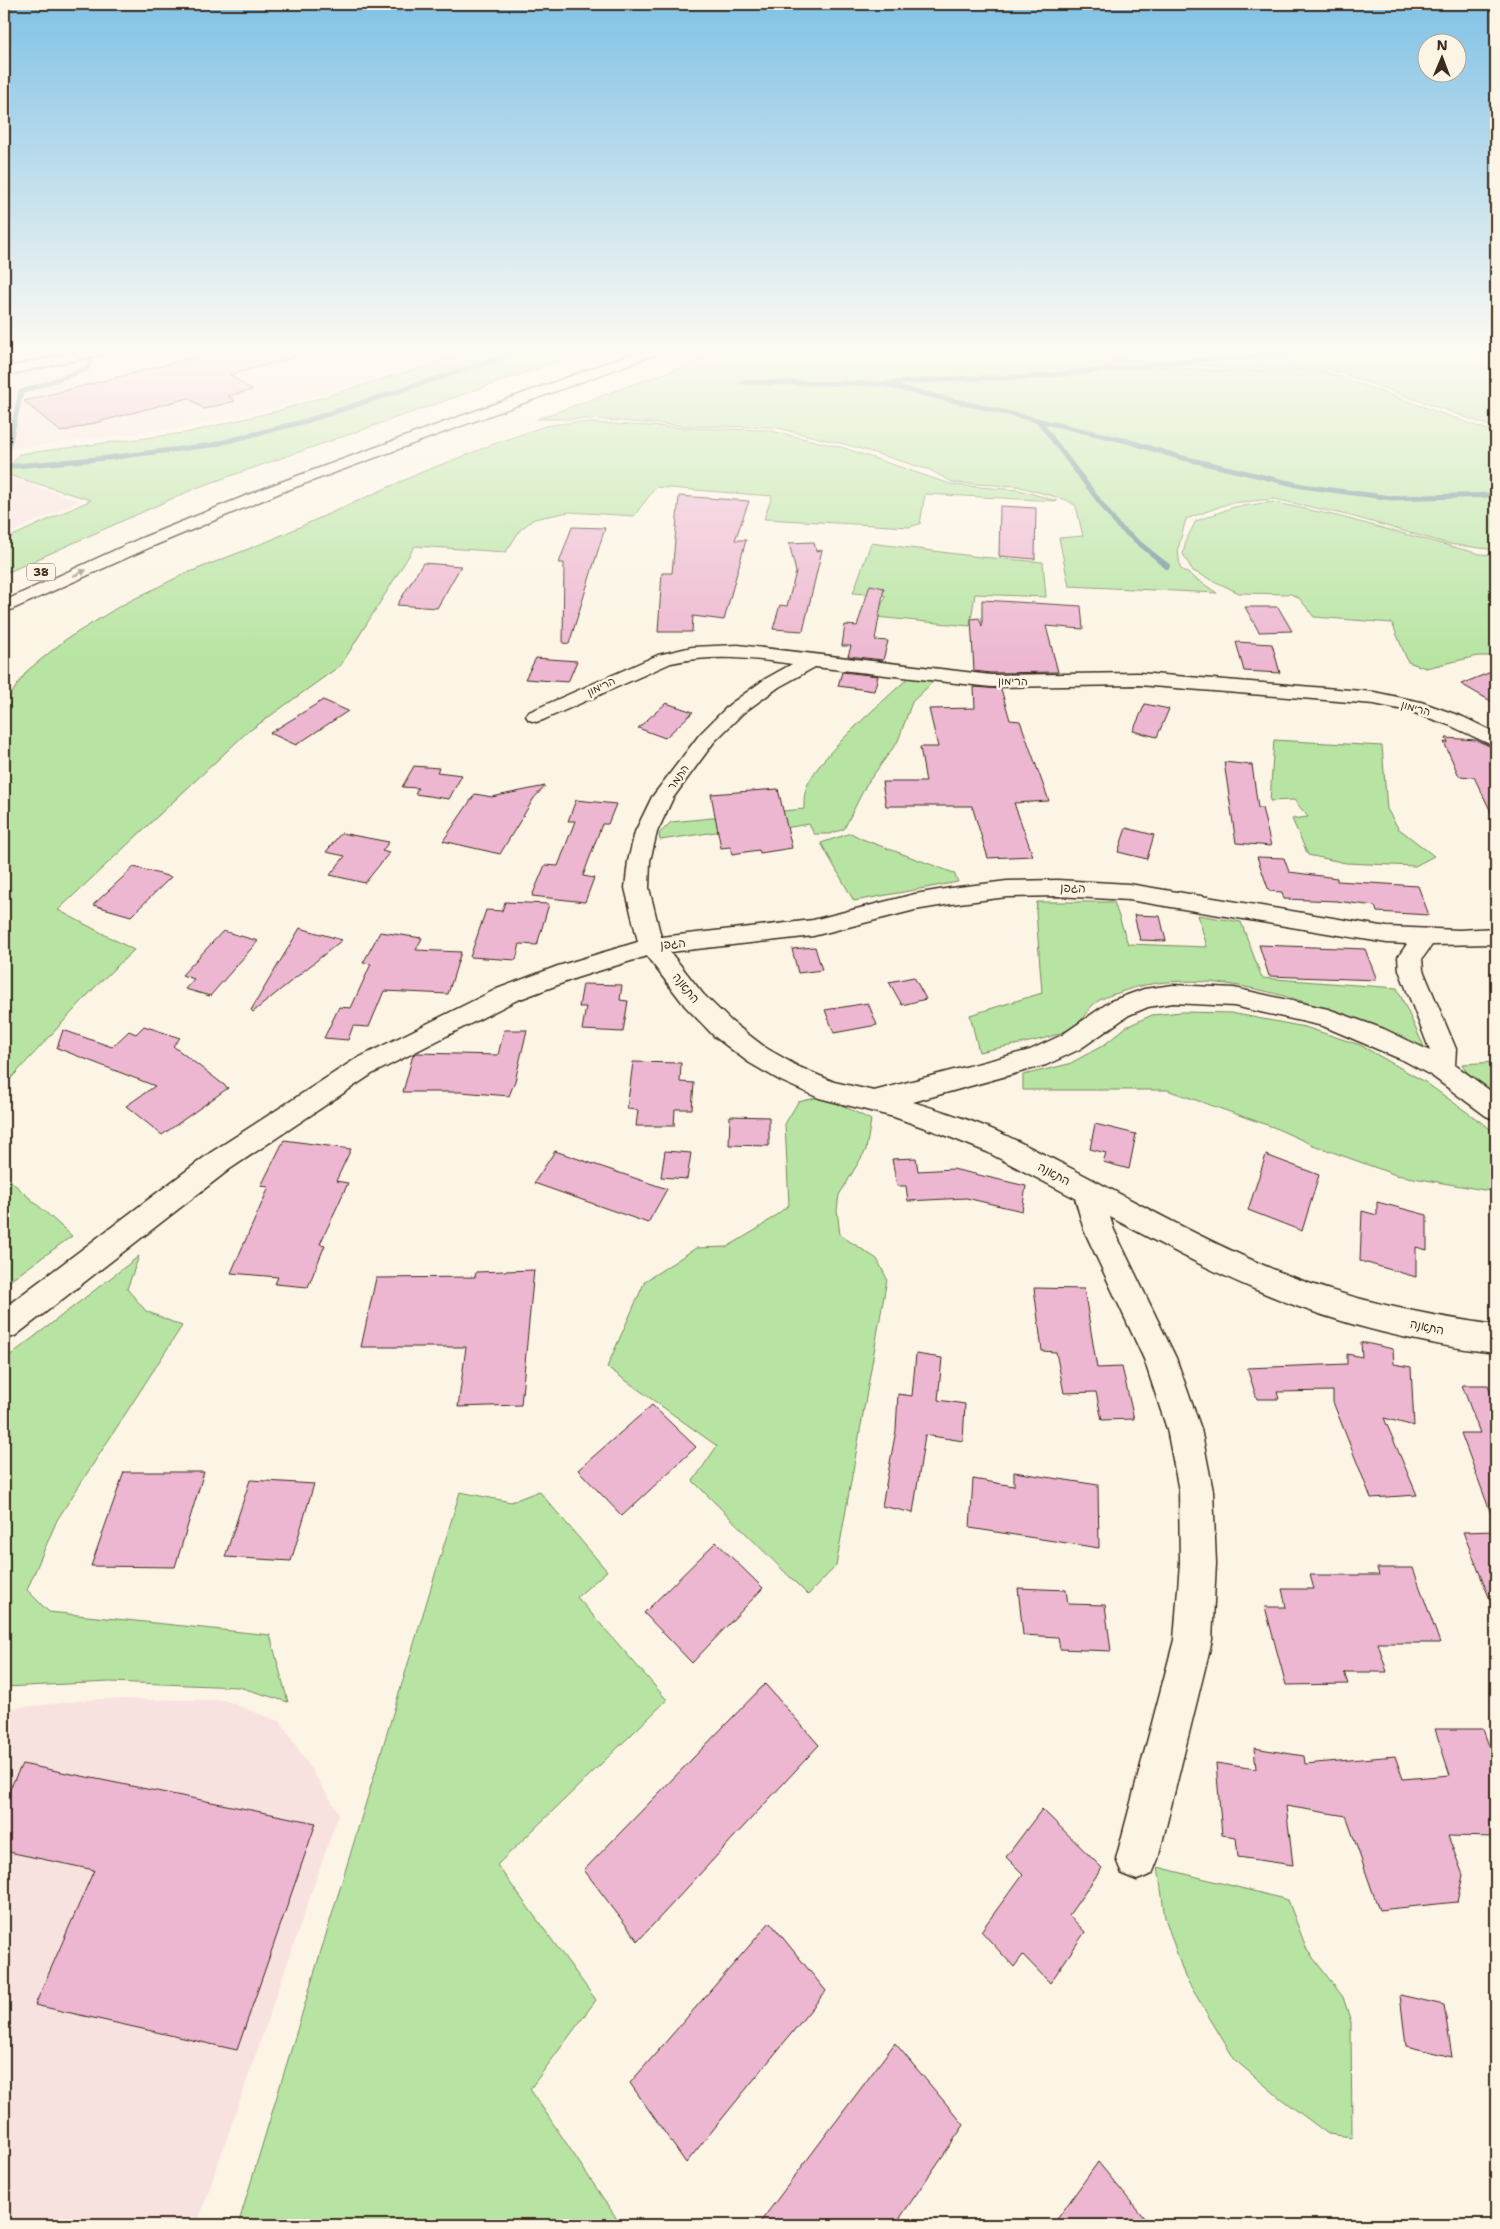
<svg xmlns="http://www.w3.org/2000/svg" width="1500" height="2229" viewBox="0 0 1500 2229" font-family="'Shantell Sans','Playpen Sans Hebrew',sans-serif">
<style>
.built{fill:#f8e2df}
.green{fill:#b7e4a2;stroke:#798760}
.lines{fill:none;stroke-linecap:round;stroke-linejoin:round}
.stream-far1{stroke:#689194;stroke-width:5}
.stream{stroke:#689194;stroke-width:6}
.building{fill:#edb7d1;stroke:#3b2a1e}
.street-casing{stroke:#3b2a1e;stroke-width:3}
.secondary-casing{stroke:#3b2a1e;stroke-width:3}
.highway-casing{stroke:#3b2a1e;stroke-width:3}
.street{fill:#fcf5e5;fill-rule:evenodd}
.secondary{fill:#fcf5e5;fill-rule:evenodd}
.highway{fill:#fcf5e5;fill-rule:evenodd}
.oneway{fill:#9c9082}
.labels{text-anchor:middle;stroke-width:5;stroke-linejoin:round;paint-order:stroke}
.shield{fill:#fcf5e5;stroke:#75675a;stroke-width:1}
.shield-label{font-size:11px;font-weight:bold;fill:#3b2a1e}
.far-street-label{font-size:11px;fill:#3b2a1e;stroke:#fcf5e5}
.street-label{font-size:12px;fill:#3b2a1e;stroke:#fcf5e5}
</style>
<rect width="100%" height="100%" fill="#fcf5e5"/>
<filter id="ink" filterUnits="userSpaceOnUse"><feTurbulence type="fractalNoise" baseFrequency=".02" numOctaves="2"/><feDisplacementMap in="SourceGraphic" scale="10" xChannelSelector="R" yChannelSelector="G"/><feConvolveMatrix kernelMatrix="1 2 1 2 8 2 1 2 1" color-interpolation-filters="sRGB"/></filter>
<g filter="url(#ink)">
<path class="built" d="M 4,350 L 474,350 L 274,408 L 181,428 L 4,450 Z
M 4,476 L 6,476 L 80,501 L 4,536 Z
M 97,1699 L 224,1700 L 281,1722 L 339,1813 L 197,2225 L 4,2225 L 4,1709 Z"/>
<path class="green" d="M 479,350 L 590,350 L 196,488 L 4,574 L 4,540 L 91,500 L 5,474 L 19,454 L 185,433 L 277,411 Z
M 729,350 L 966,350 L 988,355 L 1079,356 L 1178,368 L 1227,371 L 1318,369 L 1496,433 L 1496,550 L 1449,544 L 1351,516 L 1275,499 L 1230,503 L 1186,519 L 1178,549 L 1180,568 L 1217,593 L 1069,586 L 1059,538 L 1083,536 L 1076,506 L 1067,500 L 1017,486 L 954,483 L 930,470 L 848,445 L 773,427 L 687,426 L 591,419 L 537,419 Z
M 981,350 L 1496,350 L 1496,428 L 1321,366 L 1236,368 L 1151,362 L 1086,354 L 1000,353 Z
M 575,422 L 686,428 L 767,430 L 841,447 L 953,485 L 1019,490 L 1057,501 L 925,494 L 920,524 L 909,527 L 764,519 L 772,496 L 656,487 L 634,516 L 569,512 L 534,519 L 520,530 L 506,552 L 415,546 L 341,665 L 245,734 L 58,910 L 134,950 L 97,985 L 4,1086 L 4,704 L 27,671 L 65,640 L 120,606 L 182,575 L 266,542 L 420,473 L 494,444 L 545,426 Z
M 1273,502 L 1337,516 L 1480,554 L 1496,555 L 1496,656 L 1478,656 L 1426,668 L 1408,662 L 1392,623 L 1314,617 L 1300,599 L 1291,594 L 1239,593 L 1193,571 L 1183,554 L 1186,540 L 1196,521 L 1234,507 Z
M 871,543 L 980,557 L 1043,562 L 1046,597 L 975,594 L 970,626 L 875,617 L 886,596 L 853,593 Z
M 909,677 L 934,681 L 912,702 L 898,741 L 866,785 L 844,829 L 830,834 L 814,834 L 809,824 L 760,832 L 758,826 L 660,840 L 659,834 L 671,822 L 804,809 C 804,801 804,793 807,786 C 821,753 882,703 909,677 Z
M 1274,740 L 1382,746 L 1387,809 L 1398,828 L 1434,856 L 1415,866 L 1346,863 L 1308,855 L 1292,819 L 1308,817 L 1294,800 L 1270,801 Z
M 851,833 L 862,839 L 954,873 L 958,882 L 854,901 L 821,843 Z
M 1037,902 L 1114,902 L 1128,944 L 1207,947 L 1198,915 L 1241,922 L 1262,978 L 1397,988 L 1426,1051 C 1342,1011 1209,957 1118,993 C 1110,995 1100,999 1094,1004 C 1087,1009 1084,1019 1077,1024 C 1058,1040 1004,1046 979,1052 L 970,1015 L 1042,993 L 1036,912 Z
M 1182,1012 L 1231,1013 L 1305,1027 L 1360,1045 L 1425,1082 L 1496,1133 L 1496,1192 L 1396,1175 L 1313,1145 L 1273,1127 L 1167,1090 L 1023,1090 L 1023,1075 L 1069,1064 L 1104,1045 L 1126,1027 L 1152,1015 Z
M 1496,1062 L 1496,1099 L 1470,1078 L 1462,1064 Z
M 824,1096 L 871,1120 L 866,1150 L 839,1195 L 837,1210 L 840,1235 L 877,1259 L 887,1279 L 836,1566 L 808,1595 L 693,1481 L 717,1446 L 607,1367 L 645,1281 L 696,1248 L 727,1247 L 759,1228 L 789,1205 L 785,1124 L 798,1102 Z
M 4,1175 L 72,1236 L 4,1285 Z
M 139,1256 L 127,1289 L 146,1311 L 182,1326 L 57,1520 L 27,1590 L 49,1612 L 270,1635 L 288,1702 L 239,1687 L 110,1682 L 4,1687 L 4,1360 Z
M 539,1491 L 607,1571 L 577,1597 L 667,1700 L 497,1865 L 596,2000 L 530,2089 L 621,2225 L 238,2225 L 460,1492 L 511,1502 Z
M 1158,1867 L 1288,1900 L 1307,1950 L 1343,1997 L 1351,2022 L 1352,2137 L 1328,2134 L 1280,2098 L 1235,2060 L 1185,1977 L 1165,1918 Z"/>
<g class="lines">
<path class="stream-far1" d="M 742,382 L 882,384 L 950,379 L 1031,377 L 1199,360 L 1359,350
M 882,384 L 1127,441 L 1179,457 L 1302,486 L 1391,498 L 1496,495
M 1038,420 L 1118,526 L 1161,561
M 4,467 L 107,458 L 212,445 L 306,421 L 525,350
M 4,467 L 21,392 L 87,369 L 94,350"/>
<path class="stream" d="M 1159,560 L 1167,566"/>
</g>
<path class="building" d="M 223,350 L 294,350 L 295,357 L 230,375 L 252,390 L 228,396 L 235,401 L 204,409 L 188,398 L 61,432 L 24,401 Z
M 679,496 L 749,501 L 735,540 L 746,540 L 724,620 L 693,616 L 692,632 L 658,632 L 662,573 L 672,573 Z
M 1000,506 L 1036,508 L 1035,559 L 999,556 Z
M 572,527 L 605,528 L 569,644 L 563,643 L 564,563 L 559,563 Z
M 814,542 L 816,551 L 822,550 L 803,631 L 773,629 L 780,605 L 787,606 L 796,572 L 789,543 Z
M 423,563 L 461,566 L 437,608 L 397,605 Z
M 870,585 L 884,588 L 875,640 L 888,641 L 883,660 L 848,656 L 851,646 L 842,646 L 845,625 L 857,626 Z
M 982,600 L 1081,606 L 1083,629 L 1046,626 L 1058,672 L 991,673 L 974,671 L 971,619 L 979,618 L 982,626 Z
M 1245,607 L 1278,607 L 1292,631 L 1259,632 Z
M 1236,642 L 1272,644 L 1280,673 L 1244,671 Z
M 536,658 L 577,661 L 568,682 L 525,679 Z
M 1496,670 L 1496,704 L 1461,684 Z
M 842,672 L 878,676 L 874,691 L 838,686 Z
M 974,687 L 1001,689 L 1010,720 L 1020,721 L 1049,801 L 1014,803 L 1033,856 L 988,858 L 972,806 L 886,806 L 882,782 L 926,782 L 920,747 L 938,747 L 929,709 L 975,708 Z
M 323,700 L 348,711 L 296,745 L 270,733 Z
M 666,703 L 693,712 L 665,738 L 638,728 Z
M 1145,704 L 1169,709 L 1157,737 L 1133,731 Z
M 1446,738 L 1476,740 L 1496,749 L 1496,822 L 1474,777 L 1459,776 L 1444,742 L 1448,743 Z
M 1224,762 L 1252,765 L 1258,808 L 1262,808 L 1271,846 L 1236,843 Z
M 414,766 L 439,768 L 437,772 L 462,775 L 449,799 L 415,794 L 418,788 L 402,787 Z
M 545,786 L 534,798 L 500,854 L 443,841 L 475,794 L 492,797 Z
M 778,789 L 792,848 L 760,853 L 759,850 L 732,854 L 730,847 L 721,848 L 711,794 Z
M 576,800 L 616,804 L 608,824 L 602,824 L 583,876 L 594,878 L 585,902 L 532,896 L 545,865 L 558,866 L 575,821 L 568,821 Z
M 1126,828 L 1154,835 L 1147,859 L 1118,852 Z
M 341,833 L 389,842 L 382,851 L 389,853 L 365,883 L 330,875 L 345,856 L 326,852 Z
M 1257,857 L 1284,858 L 1289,872 L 1337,878 L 1337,881 L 1418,886 L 1429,915 L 1377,912 L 1375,906 L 1336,901 L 1284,899 L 1282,892 L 1269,891 Z
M 134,867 L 171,877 L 131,916 L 93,905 Z
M 505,902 L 549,904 L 537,945 L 520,944 L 516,960 L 470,957 L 486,910 L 502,911 Z
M 1134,915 L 1160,916 L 1166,941 L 1140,940 Z
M 300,928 L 342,940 L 253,1012 L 251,1010 Z
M 223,931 L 258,941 L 210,996 L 185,989 L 194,979 L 182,975 Z
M 380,932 L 422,938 L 416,950 L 461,952 L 448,994 L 384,991 L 369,1027 L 353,1026 L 348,1040 L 324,1038 L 339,1007 L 351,1008 L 371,964 L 363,963 Z
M 1259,945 L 1365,949 L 1377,980 L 1269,976 Z
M 815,947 L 822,970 L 798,973 L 792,949 Z
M 914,977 L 926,999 L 902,1005 L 889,982 Z
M 583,984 L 622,985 L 620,1000 L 628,1001 L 623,1032 L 582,1030 L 586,1007 L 579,1007 Z
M 868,1003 L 877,1025 L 834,1033 L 825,1010 Z
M 144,1026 L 180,1038 L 173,1046 L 228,1088 L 162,1135 L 126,1106 L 155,1086 L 57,1048 L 63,1030 L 112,1047 L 129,1031 L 136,1034 Z
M 504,1030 L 527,1030 L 515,1081 L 509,1096 L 461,1092 L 403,1092 L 413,1055 L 417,1053 L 498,1055 Z
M 633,1062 L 681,1063 L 680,1082 L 694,1083 L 692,1109 L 675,1109 L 674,1126 L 636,1126 L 638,1110 L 627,1109 Z
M 730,1116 L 769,1117 L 769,1146 L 729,1145 Z
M 1095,1124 L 1136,1134 L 1129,1169 L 1103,1162 L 1106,1153 L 1090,1149 Z
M 284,1140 L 351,1149 L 336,1181 L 348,1183 L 320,1244 L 325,1245 L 308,1287 L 275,1284 L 278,1277 L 231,1273 L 269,1187 L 261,1186 Z
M 555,1151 L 667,1189 L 648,1223 L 534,1183 Z
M 665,1151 L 691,1153 L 687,1179 L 661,1177 Z
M 1266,1155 L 1319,1175 L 1302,1231 L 1248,1210 Z
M 916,1158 L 918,1171 L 953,1169 L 1026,1186 L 1022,1211 L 966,1198 L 908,1201 L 906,1186 L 897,1186 L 892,1159 Z
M 1377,1202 L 1427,1215 L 1427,1250 L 1416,1247 L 1416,1277 L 1360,1261 L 1362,1211 L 1377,1215 Z
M 534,1270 L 521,1405 L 458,1407 L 466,1347 L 361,1347 L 376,1278 L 475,1277 L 476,1272 Z
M 1034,1288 L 1084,1289 L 1097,1368 L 1122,1367 L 1134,1419 L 1102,1420 L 1096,1392 L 1064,1393 L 1056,1352 L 1042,1351 Z
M 1361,1342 L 1393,1349 L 1394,1364 L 1411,1367 L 1414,1426 L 1384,1418 L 1417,1495 L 1371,1498 L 1333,1402 L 1333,1391 L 1277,1392 L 1279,1399 L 1257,1399 L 1247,1368 L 1347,1364 L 1347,1354 L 1362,1357 Z
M 916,1354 L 942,1358 L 938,1400 L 965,1404 L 963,1441 L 925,1435 L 913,1513 L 882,1506 L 896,1430 L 898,1394 L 912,1396 Z
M 1462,1385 L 1488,1385 L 1492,1395 L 1496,1395 L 1496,1522 L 1494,1522 L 1461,1433 L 1480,1433 Z
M 652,1405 L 696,1447 L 622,1516 L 578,1470 Z
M 124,1472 L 204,1472 L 175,1567 L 91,1566 Z
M 1014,1472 L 1098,1485 L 1099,1548 L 970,1528 L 973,1479 L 1014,1486 Z
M 250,1480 L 314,1484 L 291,1561 L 225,1557 Z
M 1496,1531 L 1496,1612 L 1495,1612 L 1463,1532 Z
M 716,1542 L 763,1588 L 692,1663 L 644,1613 Z
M 1377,1568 L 1413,1568 L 1440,1643 L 1378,1643 L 1387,1672 L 1344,1672 L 1348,1684 L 1286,1685 L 1265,1607 L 1286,1607 L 1282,1589 L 1314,1589 L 1310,1575 L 1379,1575 Z
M 1018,1588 L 1066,1590 L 1068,1604 L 1105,1605 L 1111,1651 L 1060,1649 L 1058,1637 L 1023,1635 Z
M 765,1684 L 819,1745 L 638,1941 L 584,1870 Z
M 1435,1729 L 1483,1729 L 1496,1766 L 1496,1837 L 1448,1836 L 1463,1875 L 1457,1902 L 1379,1910 L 1346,1816 L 1286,1806 L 1293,1865 L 1238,1857 L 1236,1837 L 1222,1835 L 1216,1763 L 1256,1769 L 1254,1748 L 1304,1756 L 1305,1764 L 1395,1756 L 1403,1779 L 1450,1775 Z
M 22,1764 L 316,1823 L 237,2050 L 35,2005 L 94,1870 L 4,1851 L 4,1801 Z
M 1042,1809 L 1102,1868 L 1069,1915 L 1085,1932 L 1050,1983 L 1023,1955 L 1014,1967 L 981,1931 L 1023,1874 L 1006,1857 Z
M 770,1922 L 826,1991 L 686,2163 L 630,2083 Z
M 1400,1995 L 1444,2005 L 1452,2057 L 1406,2046 Z
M 895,2043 L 964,2125 L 895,2225 L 758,2225 Z
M 1098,2162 L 1150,2225 L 1053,2225 Z"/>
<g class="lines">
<g class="street-casing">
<path id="street" d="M 84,350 L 108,350 L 106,353 L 4,376 L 4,368 Z
M 738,645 L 991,675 L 1139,673 L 1374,692 L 1421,702 L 1463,717 L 1496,733 L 1496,747 L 1449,725 L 1409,711 L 1374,704 L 1139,685 L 991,687 L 815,667 L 779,687 L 743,713 L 714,742 L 673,798 L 657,832 L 650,861 L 649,888 L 661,937 L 813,920 L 915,894 L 951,888 L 1007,881 L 1057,880 L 1129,884 L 1387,927 L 1459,930 L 1496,928 L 1496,944 L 1432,945 L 1422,959 L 1423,970 L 1456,1049 L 1455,1065 L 1496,1095 L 1496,1120 L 1486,1116 L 1432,1076 L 1405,1061 L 1323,1026 L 1234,1006 L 1173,1003 L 1148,1007 L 1129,1015 L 1080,1049 L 1046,1065 L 913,1102 C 945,1112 978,1122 1009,1137 C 1102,1182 1191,1236 1287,1275 C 1350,1300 1429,1316 1496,1325 L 1496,1353 C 1424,1345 1338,1324 1271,1296 C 1215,1274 1163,1245 1110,1217 L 1114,1230 L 1176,1358 L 1201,1429 L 1213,1491 L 1216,1563 L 1212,1640 L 1158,1859 L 1152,1874 L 1137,1880 L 1122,1874 L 1116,1859 L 1174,1640 L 1180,1563 L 1179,1491 L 1167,1429 L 1144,1359 L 1084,1230 L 1075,1198 L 987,1152 L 942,1134 L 894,1117 L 819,1098 L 781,1081 L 748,1062 L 714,1036 L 685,1006 L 639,946 L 625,888 L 628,861 L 635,832 L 652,797 L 700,734 L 729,705 L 765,679 L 792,664 C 750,658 713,654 671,663 L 543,720 L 536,722 L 529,720 L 526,716 L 529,712 L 658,655 L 692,647 ZM 1057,896 L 1129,900 L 1387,943 L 1407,944 L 1398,957 L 1399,970 L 1430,1051 L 1384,1029 L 1328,1009 L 1234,988 L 1173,985 L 1144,989 L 1111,1001 L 1062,1035 L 1030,1050 L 874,1091 L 834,1082 L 799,1067 L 766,1048 L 732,1022 L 703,994 L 670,952 L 813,936 L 915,910 L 951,904 L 1007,897 Z"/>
</g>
<g class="secondary-casing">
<path id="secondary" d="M 651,938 L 660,940 L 663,946 L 660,952 L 576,978 L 515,1001 L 372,1074 L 230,1169 L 15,1336 L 4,1340 L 4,1308 L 210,1153 L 354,1060 L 497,989 L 558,966 Z"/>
</g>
<g class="highway-casing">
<path id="highway" d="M 642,350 L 661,350 L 659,353 L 282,492 L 151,547 L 4,613 L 4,601 L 139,539 L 270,486 Z"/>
</g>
<use href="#street" class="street"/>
<use href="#secondary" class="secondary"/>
<use href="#highway" class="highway"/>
</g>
<defs><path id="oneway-solid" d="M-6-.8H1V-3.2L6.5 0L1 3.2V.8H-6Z" transform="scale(1.25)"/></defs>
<use class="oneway" href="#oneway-solid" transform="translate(80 573) rotate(-25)"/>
</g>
<linearGradient id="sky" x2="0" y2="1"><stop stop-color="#81c2e6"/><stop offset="0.53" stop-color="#fefaf3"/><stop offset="1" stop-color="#fefaf3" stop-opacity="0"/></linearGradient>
<rect width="1500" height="662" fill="url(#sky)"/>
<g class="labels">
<rect class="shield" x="27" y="563.5" width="28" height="17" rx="4"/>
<g class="shield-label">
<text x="41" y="576">38</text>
</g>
<g class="far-street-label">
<text transform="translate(1013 681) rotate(1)" y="4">הרימון</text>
<text transform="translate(601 686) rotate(-25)" y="4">הרימון</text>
<text transform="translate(1416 708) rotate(16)" y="4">הרימון</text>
<text transform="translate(678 777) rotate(-54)" y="4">התמר</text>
</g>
<g class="street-label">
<text transform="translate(1073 888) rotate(2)" y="4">הגפן</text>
<text transform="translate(673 944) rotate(-5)" y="4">הגפן</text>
<text transform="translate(686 988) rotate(51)" y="4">התאנה</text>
<text transform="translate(1054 1174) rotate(28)" y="4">התאנה</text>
<text transform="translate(1427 1327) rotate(12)" y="4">התאנה</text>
</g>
</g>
<rect width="1500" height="2229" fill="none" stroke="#fcf5e5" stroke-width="20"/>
<rect x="10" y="10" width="1480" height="2209" fill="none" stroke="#3b2a1e" stroke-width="2" filter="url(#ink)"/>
<g transform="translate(1442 58) rotate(1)"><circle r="24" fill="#fcf5e5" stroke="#afa495"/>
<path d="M0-4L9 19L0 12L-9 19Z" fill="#3b2a1e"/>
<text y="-8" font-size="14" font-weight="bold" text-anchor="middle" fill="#3b2a1e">N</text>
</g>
</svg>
